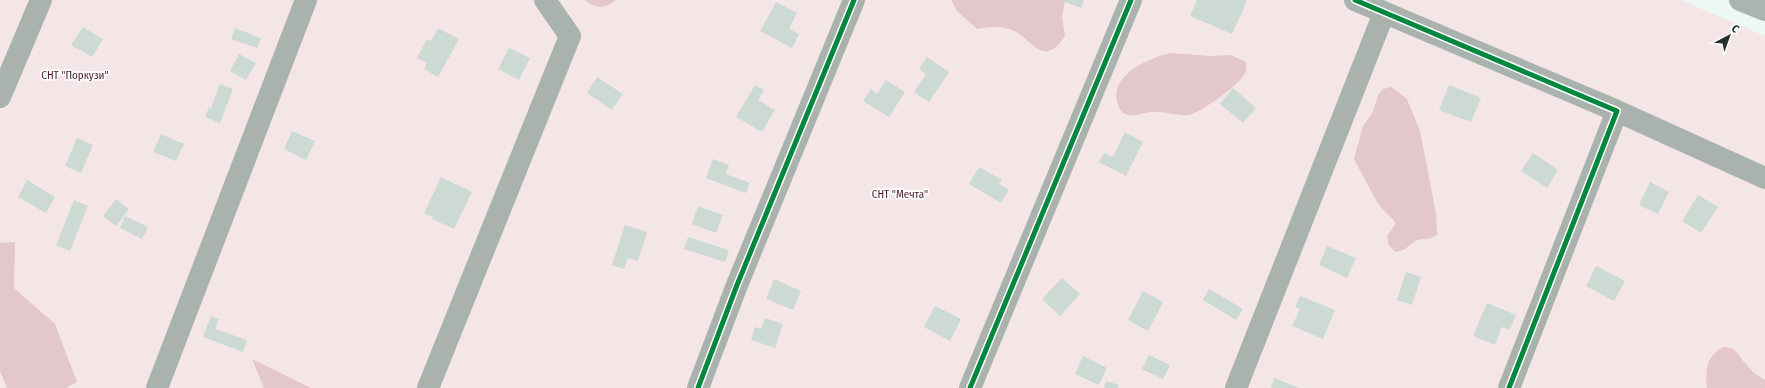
<svg xmlns="http://www.w3.org/2000/svg" width="1765" height="388" viewBox="0 0 1765 388" font-family="'Fira Sans Condensed',sans-serif">
<style>
.green{fill:#f4e5e7}
.water{fill:#e4c6cd}
.building{fill:#cddad4}
.lines{fill:none;stroke-linecap:round;stroke-linejoin:round}
.minor{stroke:#aab2ae;stroke-width:22}
.major{stroke:#abb4b0;stroke-width:22}
.cycleway-casing{stroke:#fff;stroke-width:8}
.cycleway{stroke:#00873e;stroke-width:5}
.labels{text-anchor:middle;stroke-width:3.5;stroke-linejoin:round;paint-order:stroke}
.park-label{font-size:11px;fill:#50182b;stroke:#fff}
</style>
<rect width="100%" height="100%" fill="#edf8f3"/>
<path class="green" d="M 0,0 L 1681,0 L 1765,36 L 1765,388 L 0,388 Z"/>
<path class="water" d="M 585,0 L 616,0 C 606,9 595,9 585,0 Z
M 951,0 L 1065,0 L 1062,17 L 1065,36 C 1043,69 1033,40 1014,31 C 1003,25 990,27 977,29 L 957,11 Z
M 1171,53 L 1209,56 L 1231,55 L 1246,62 C 1246,65 1247,68 1246,71 C 1243,83 1200,113 1189,115 C 1176,116 1164,111 1152,112 C 1144,112 1133,118 1125,114 C 1120,111 1118,106 1117,101 C 1111,74 1149,58 1171,53 Z
M 1392,87 L 1407,99 L 1420,131 L 1436,213 L 1437,235 C 1427,241 1426,237 1418,240 C 1408,244 1409,250 1395,252 L 1389,245 L 1387,237 L 1396,223 L 1378,204 L 1354,159 L 1363,126 L 1373,112 L 1378,95 L 1383,89 Z
M 15,242 L 14,288 L 55,324 L 77,382 L 66,388 L 7,388 L 0,371 L 0,243 Z
M 1723,347 C 1738,348 1736,353 1745,363 C 1750,370 1758,376 1765,380 L 1765,388 L 1707,388 C 1705,370 1706,357 1723,347 Z
M 252,359 L 311,388 L 264,388 Z"/>
<path class="building" d="M 1060,0 L 1084,0 L 1081,8 Z
M 1197,0 L 1245,0 L 1247,1 L 1232,34 L 1190,16 Z
M 776,2 L 797,13 L 789,29 L 799,34 L 792,48 L 760,31 Z
M 83,27 L 103,39 L 92,57 L 71,45 Z
M 235,28 L 261,38 L 257,48 L 231,39 Z
M 438,28 L 459,39 L 438,77 L 424,69 L 427,63 L 417,58 L 427,39 L 431,41 Z
M 509,48 L 530,58 L 519,80 L 498,69 Z
M 239,54 L 256,63 L 246,80 L 230,71 Z
M 927,57 L 949,72 L 929,102 L 914,92 L 926,74 L 919,69 Z
M 597,77 L 623,94 L 612,110 L 587,93 Z
M 886,80 L 905,92 L 889,117 L 863,101 L 871,89 L 877,94 Z
M 220,84 L 233,89 L 220,123 L 205,117 L 209,107 L 211,108 Z
M 755,85 L 764,90 L 758,100 L 775,110 L 762,132 L 736,117 Z
M 1449,85 L 1481,98 L 1471,122 L 1439,110 Z
M 1233,88 L 1256,108 L 1243,123 L 1220,104 Z
M 292,131 L 315,141 L 306,160 L 284,149 Z
M 1125,132 L 1143,142 L 1126,176 L 1099,162 L 1104,153 L 1113,157 Z
M 161,134 L 184,144 L 176,161 L 153,152 Z
M 77,138 L 93,145 L 81,173 L 65,166 Z
M 1533,153 L 1558,170 L 1547,188 L 1521,171 Z
M 713,159 L 729,165 L 726,174 L 750,183 L 746,193 L 706,178 Z
M 979,167 L 1002,180 L 999,184 L 1009,190 L 1001,203 L 969,184 Z
M 441,177 L 472,192 L 454,229 L 432,219 L 433,217 L 424,213 Z
M 27,180 L 55,197 L 46,213 L 18,197 Z
M 1650,182 L 1669,192 L 1658,214 L 1639,205 Z
M 1698,195 L 1718,207 L 1701,233 L 1682,221 Z
M 116,199 L 129,209 L 116,226 L 103,216 Z
M 74,200 L 88,206 L 70,251 L 56,245 Z
M 698,206 L 723,215 L 716,233 L 692,224 Z
M 125,216 L 148,227 L 142,239 L 120,228 Z
M 625,225 L 647,232 L 638,261 L 628,258 L 624,269 L 612,265 Z
M 688,237 L 729,250 L 725,262 L 684,249 Z
M 1327,246 L 1356,258 L 1347,278 L 1319,265 Z
M 1596,266 L 1625,281 L 1614,301 L 1586,286 Z
M 1406,272 L 1421,277 L 1412,305 L 1397,300 Z
M 1062,278 L 1080,294 L 1060,316 L 1042,299 Z
M 774,279 L 801,291 L 793,310 L 766,299 Z
M 1209,289 L 1243,309 L 1236,320 L 1203,300 Z
M 1143,291 L 1163,302 L 1148,331 L 1128,320 Z
M 1300,296 L 1335,310 L 1323,339 L 1292,326 L 1300,309 L 1295,307 Z
M 1487,303 L 1516,315 L 1510,330 L 1502,327 L 1495,345 L 1473,336 Z
M 935,306 L 961,319 L 950,341 L 924,327 Z
M 211,316 L 219,319 L 215,329 L 247,340 L 243,352 L 203,337 Z
M 765,318 L 783,324 L 775,348 L 751,340 L 755,327 L 761,329 Z
M 1149,355 L 1170,365 L 1163,379 L 1142,369 Z
M 1083,356 L 1107,368 L 1099,385 L 1075,374 Z
M 1274,378 L 1299,388 L 1271,388 Z
M 1106,381 L 1119,385 L 1118,388 L 1104,388 Z"/>
<g class="lines">
<path class="minor" d="M 1355,0 L 1617,111 L 1765,178
M 0,97 L 41,0
M 157,388 L 306,0
M 428,388 L 570,36 L 545,0
M 698,388 L 737,285 L 854,0
M 970,388 L 1131,0
M 1236,388 L 1384,13
M 1509,388 L 1617,111"/>
<path class="major" d="M 1740,0 L 1765,10"/>
<g class="cycleway-casing">
<path id="cycleway" d="M 1355,0 L 1617,111 L 1509,388
M 698,388 L 737,285 L 854,0
M 970,388 L 1131,0"/>
</g>
<use href="#cycleway" class="cycleway"/>
</g>
<g class="labels">
<g class="park-label">
<text x="75" y="79">СНТ "Поркузи"</text>
<text x="900" y="198">СНТ "Мечта"</text>
</g>
</g>
<g transform="translate(1729 36) rotate(41)" stroke="#ffffff" stroke-width="3" paint-order="stroke">
<path d="M0-3L7 15L0 10L-7 15Z" fill="#24322c"/>
<text y="-6" font-size="11" font-weight="bold" text-anchor="middle" fill="#24322c">С</text>
</g>
</svg>
